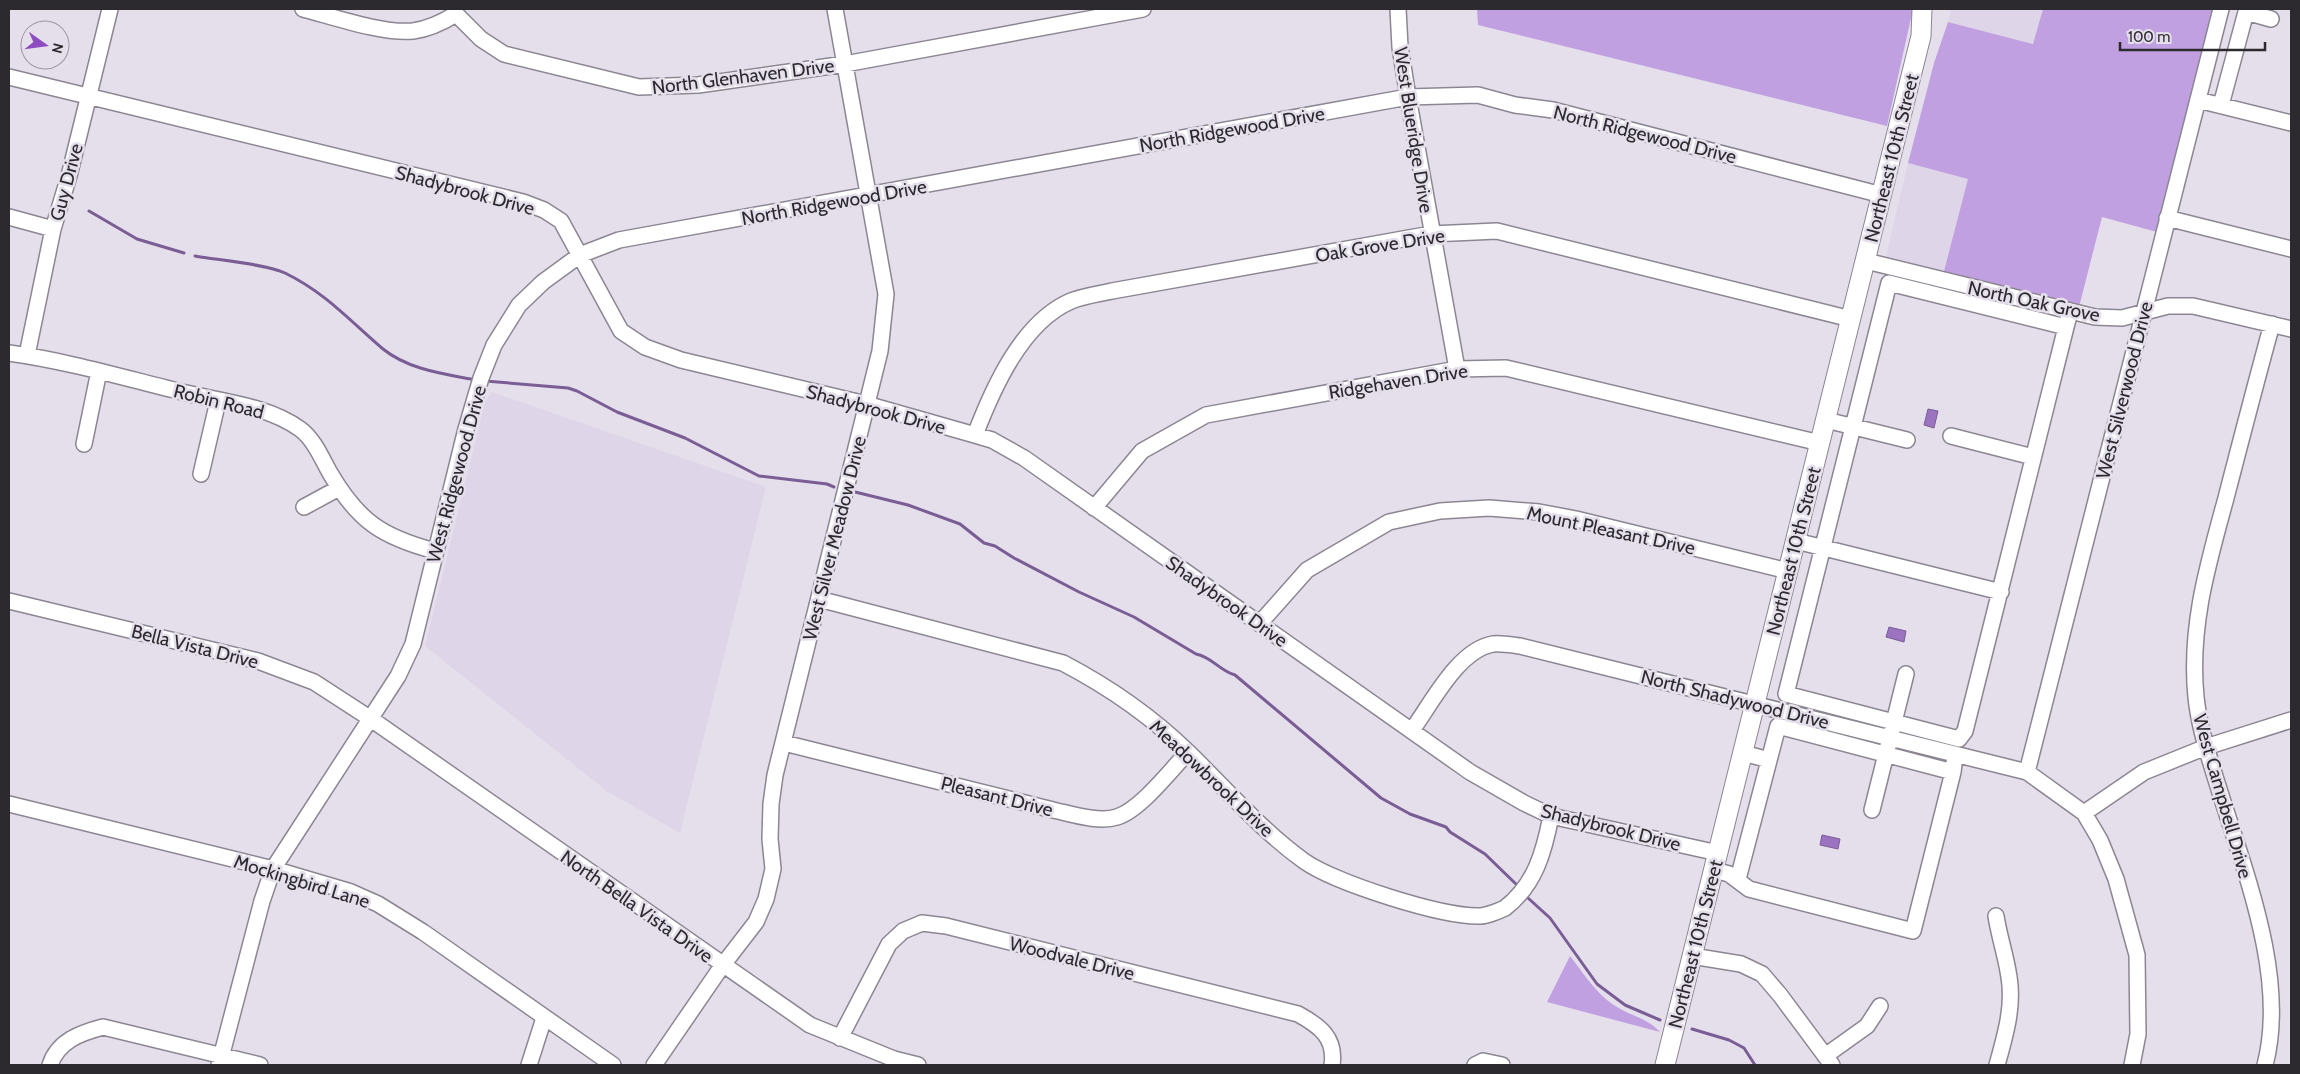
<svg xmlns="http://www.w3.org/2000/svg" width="2300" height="1074" viewBox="0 0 2300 1074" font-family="Cabin,sans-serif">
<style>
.built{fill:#dfd5e9}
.green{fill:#c0a0e0}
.water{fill:#9c73c0;stroke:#7a5d94}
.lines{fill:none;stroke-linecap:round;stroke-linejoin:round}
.stream{stroke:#7a5d94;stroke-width:3}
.minor-casing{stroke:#8c8692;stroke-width:18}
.major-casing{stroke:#8c8692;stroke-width:21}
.minor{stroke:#fff;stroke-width:15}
.major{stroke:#fff;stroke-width:19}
.labels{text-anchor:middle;stroke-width:5;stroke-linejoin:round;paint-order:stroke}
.street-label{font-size:19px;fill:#2c2a2f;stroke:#e5dfec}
</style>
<rect width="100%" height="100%" fill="#e5dfec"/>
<path class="built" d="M 1951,9 L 2043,9 L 2034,44 L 1948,22 Z
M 1908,163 L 1969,178 L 1943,275 L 1885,260 Z
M 492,392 L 766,487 L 680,833 L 608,792 L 425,646 L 485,402 Z"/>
<path class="green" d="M 1477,9 L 1913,9 L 1887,126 L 1478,25 Z
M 2043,9 L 2213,9 L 2157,232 L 2102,217 L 2079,307 L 1943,275 L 1968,179 L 1908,163 L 1934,63 L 1948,22 L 2033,44 Z
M 1570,956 C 1583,973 1598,996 1617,1007 C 1632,1016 1648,1019 1660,1032 L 1547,1002 Z"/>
<path class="water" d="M 1928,409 L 1938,411 L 1934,428 L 1924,425 Z
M 1889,627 L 1906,631 L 1904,642 L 1886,637 Z
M 1822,835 L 1840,839 L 1838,849 L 1820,845 Z"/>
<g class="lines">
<path class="stream" d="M 89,211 L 137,239 L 184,253
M 195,256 C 217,260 266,264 285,273 C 326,293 350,321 383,349 C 409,370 445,374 476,380
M 485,381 L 568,388 L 577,391 L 617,412 L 685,438 L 759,476 L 827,484 L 834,487
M 851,491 L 908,505 L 960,524 L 984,543 L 995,546 L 1014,558 L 1079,592 L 1134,617 L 1196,654 C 1212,657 1220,671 1235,675 L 1381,798 L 1410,814 L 1446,827 L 1450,832 L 1485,854 L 1518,886
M 1528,898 L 1550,918 L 1597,984 L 1625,1005 L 1660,1020
M 1692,1029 L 1729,1040 L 1744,1048 L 1755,1065"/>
<g class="minor-casing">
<path id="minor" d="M 303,9 C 334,17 383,34 413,31 C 429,29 443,22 456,14 L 481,39 L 504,54 L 639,87 L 698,85 L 845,64 L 1143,9
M 1398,9 L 1400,47 L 1408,97 L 1457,369
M 9,77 L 523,202 L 544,210 L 561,221 L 621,331 L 645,347 L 681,360 L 866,404 L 975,435 L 992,440 L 1024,458 L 1470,772 L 1524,803 L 1551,816 L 1718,853
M 2198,100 L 2291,123
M 2221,105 L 2246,12 L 2271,19
M 9,217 L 53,229
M 2167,218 L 2291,249
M 1866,261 L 2095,317 L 2122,318 L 2168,306 L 2193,306 L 2291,329
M 2066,327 L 1889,283 L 1786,694 L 1959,739 L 1965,731 C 1999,597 2032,462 2066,327 L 2070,312
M 9,353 C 68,361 128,379 186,393 C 224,402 268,406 300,429 C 314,439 322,459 330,473 C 358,521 382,537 435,551
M 27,355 L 53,229 L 69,176 L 110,9
M 1826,420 L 1907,440
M 975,435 C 993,388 1022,322 1071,301 C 1083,296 1099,294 1112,291 L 1431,234 L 1497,231 L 1851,319
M 1951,436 L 2033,457
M 84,444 L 99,371
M 201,474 L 218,401
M 304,507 L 339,488
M 1094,508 L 1142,451 L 1206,415 L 1457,369 L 1506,368 L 1820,443
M 1796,541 L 2001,592
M 819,599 L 1063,663 C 1109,687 1152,717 1189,753 C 1227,790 1261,830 1304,861 C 1335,883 1442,917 1480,916 C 1486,916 1499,911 1505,908 C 1535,885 1544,852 1551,816
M 9,601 L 258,661 L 314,682 L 371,719 L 810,1025 L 894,1059 L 918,1065
M 1260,623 L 1307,570 L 1389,522 L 1440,511 L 1489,508 L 1539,512 L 1576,519 L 1788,571
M 1412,730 C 1432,703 1458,650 1493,644 C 1501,643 1512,645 1520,646 L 2027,772 L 2084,813 L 2100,840 L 2116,879 L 2137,955 L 2138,1034 L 2132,1065
M 784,743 L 1053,810 C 1072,814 1098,823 1117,817 C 1140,810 1171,770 1188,752
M 1743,753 L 1769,760
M 2027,772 L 2221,9
M 9,804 L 273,869 L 351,892 L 378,904 L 423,932 L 613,1065
M 1872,810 L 1906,674
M 2084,813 L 2144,772 L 2206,747 L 2291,720
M 1714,870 L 1729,874 L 1749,889 L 1913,931 L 1953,772 L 1955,755
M 1738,879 L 1778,726 L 1953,772
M 1996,916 C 1999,936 2006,956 2009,977 C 2014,1007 2005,1036 1997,1065
M 1692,956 L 1741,964 L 1762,974 L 1780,995 L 1832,1065
M 840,1038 L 889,944 L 903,931 L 922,923 L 946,926 L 1298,1014 C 1320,1026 1336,1038 1332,1065
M 1825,1056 L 1867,1026 L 1880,1006
M 50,1065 C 58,1041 80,1033 103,1027 L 260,1065
M 219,1065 L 262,901 L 273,869 L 398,676 L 413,644 L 466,429 L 481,378 L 494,345 L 519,305 L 543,282 L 580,255 L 619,240 L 1408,97 L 1478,95 L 1515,105 L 1553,110 L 1882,195
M 529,1065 L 544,1018
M 654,1065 L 722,966 L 756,922 L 766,899 L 773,869 L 770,839 L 771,804 L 775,775 L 880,351 L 886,294 L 835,9
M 1475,1065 L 1483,1061 L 1502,1065
M 2265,1065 C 2288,977 2244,870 2218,786 C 2209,757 2199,727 2196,697 C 2189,627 2208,564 2226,498 C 2241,440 2256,382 2272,324"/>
</g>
<g class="major-casing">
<path id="major" d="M 1665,1065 L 1921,36 L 1922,9"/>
</g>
<use href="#minor" class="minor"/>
<use href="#major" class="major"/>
</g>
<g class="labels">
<g class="street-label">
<text transform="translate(743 76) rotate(-7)" y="7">North Glenhaven Drive</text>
<text transform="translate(1232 129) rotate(-10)" y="7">North Ridgewood Drive</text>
<text transform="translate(1414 130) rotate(81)" y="7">West Blueridge Drive</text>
<text transform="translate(1645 134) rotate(14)" y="7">North Ridgewood Drive</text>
<text transform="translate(1891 158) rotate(-76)" y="7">Northeast 10th Street</text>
<text transform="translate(66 182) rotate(-75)" y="7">Guy Drive</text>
<text transform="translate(465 190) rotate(15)" y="7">Shadybrook Drive</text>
<text transform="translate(834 202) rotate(-10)" y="7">North Ridgewood Drive</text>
<text transform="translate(1380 245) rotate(-9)" y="7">Oak Grove Drive</text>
<text transform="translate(2034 301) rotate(12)" y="7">North Oak Grove</text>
<text transform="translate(1398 381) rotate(-9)" y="7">Ridgehaven Drive</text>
<text transform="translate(2124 390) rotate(-76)" y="7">West Silverwood Drive</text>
<text transform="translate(219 401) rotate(14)" y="7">Robin Road</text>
<text transform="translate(876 409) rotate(15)" y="7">Shadybrook Drive</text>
<text transform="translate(456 474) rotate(-75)" y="7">West Ridgewood Drive</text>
<text transform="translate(1611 530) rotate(12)" y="7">Mount Pleasant Drive</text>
<text transform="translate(834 538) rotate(-76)" y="7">West Silver Meadow Drive</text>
<text transform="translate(1793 551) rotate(-76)" y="7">Northeast 10th Street</text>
<text transform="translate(1227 601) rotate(35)" y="7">Shadybrook Drive</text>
<text transform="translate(195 646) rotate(14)" y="7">Bella Vista Drive</text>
<text transform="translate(1735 699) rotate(14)" y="7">North Shadywood Drive</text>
<text transform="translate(1212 778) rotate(43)" y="7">Meadowbrook Drive</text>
<text transform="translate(997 796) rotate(14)" y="7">Pleasant Drive</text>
<text transform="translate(2223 796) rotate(74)" y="7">West Campbell Drive</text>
<text transform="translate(1611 827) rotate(14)" y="7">Shadybrook Drive</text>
<text transform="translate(302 881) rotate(17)" y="7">Mockingbird Lane</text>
<text transform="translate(637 906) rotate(35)" y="7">North Bella Vista Drive</text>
<text transform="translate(1695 944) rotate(-76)" y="7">Northeast 10th Street</text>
<text transform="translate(1072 958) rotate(14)" y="7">Woodvale Drive</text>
</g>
</g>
<rect width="2300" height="1074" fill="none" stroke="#2c2a2f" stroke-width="20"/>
<g transform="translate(45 45) rotate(104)"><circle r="24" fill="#e5dfec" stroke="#9b97a0"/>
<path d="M0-4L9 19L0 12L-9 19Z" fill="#8e4cc1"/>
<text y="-8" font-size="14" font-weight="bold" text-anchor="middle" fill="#2c2a2f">N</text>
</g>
<path d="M2120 42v8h145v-8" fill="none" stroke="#2c2a2f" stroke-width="2.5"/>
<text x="2128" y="42" font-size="15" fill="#2c2a2f" stroke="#e5dfec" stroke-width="4" paint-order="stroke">100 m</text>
</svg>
